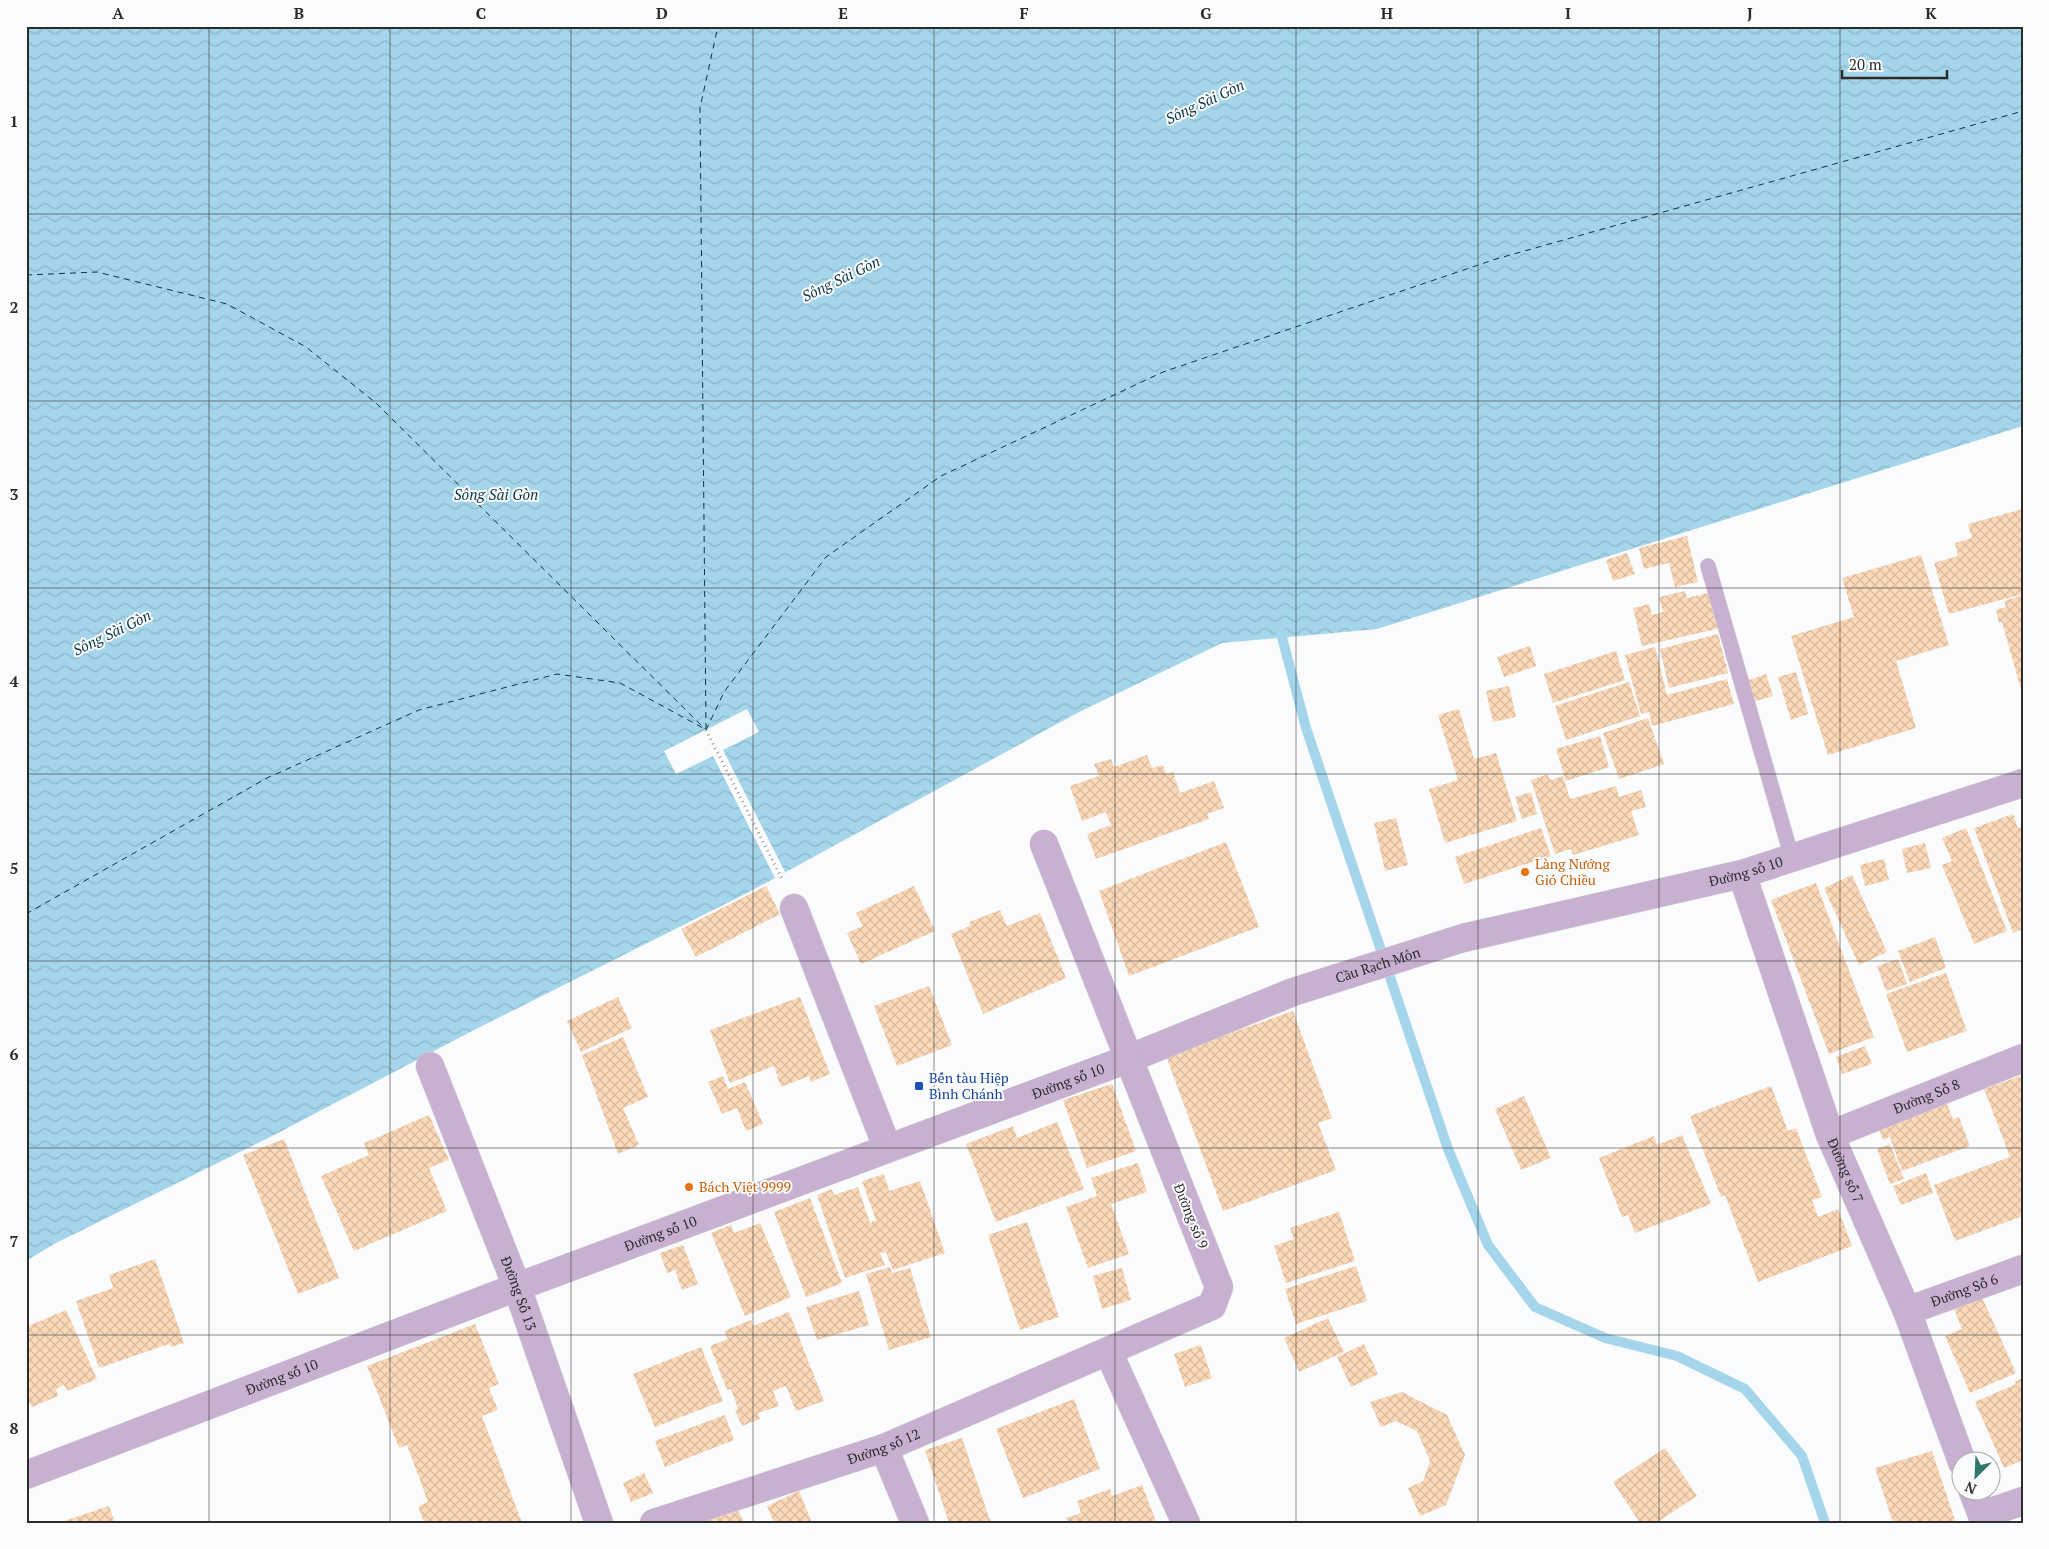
<svg xmlns="http://www.w3.org/2000/svg" width="2049" height="1549" viewBox="0 0 2049 1549" font-family="'PT Serif',serif">
<style>
.water{fill:url(#water-waves)}
.pier{fill:#fafbfc}
.lines{fill:none;stroke-linecap:round;stroke-linejoin:round}
.stream{stroke:#a4d5ea;stroke-width:10}
.ferry{stroke:#0b3646;stroke-width:1;stroke-dasharray:6 5;stroke-linecap:butt}
.building{fill:url(#building-cross-hatch)}
.lane-casing{stroke:#d5d6d7;stroke-width:16}
.street-casing{stroke:#d5d6d7;stroke-width:29}
.path{stroke:#9a9a9b;stroke-width:3;stroke-dasharray:1 4;stroke-linecap:butt}
.lane{stroke:#c8b0d1;stroke-width:15}
.street{stroke:#c8b0d1;stroke-width:28}
.grid{fill:none;stroke:#2c2c2d;stroke-width:1;stroke-opacity:0.55}
.food-dot{fill:#e8710a;stroke:#fafbfc;stroke-width:2}
.transit-dot{fill:#1a4fb4;stroke:#fafbfc;stroke-width:2}
.labels{text-anchor:middle;stroke-width:4;stroke-linejoin:round;paint-order:stroke}
.food-label{font-size:14px;fill:#c56008;stroke:#fafbfc;text-anchor:start}
.street-label{font-size:14px;fill:#2c2c2d;stroke:#fafbfc}
.transit-label{font-size:14px;fill:#164399;stroke:#fafbfc;text-anchor:start}
.water-label{font-size:15px;font-style:italic;fill:#0b3646;stroke:#fafbfc}
.neatline{fill:none;stroke:#2c2c2d;stroke-width:2}
.grid-label{font-size:16px;text-anchor:middle;font-weight:bold;fill:#2c2c2d}
</style>
<defs>
<pattern id="water-waves" width="16" height="10" patternUnits="userSpaceOnUse" patternTransform="scale(1.25)"><rect width="16" height="10" fill="#a4d5ea"/><path d="M0 5q4-4 8 0t8 0" fill="none" stroke="#8db7c9"/></pattern>
<pattern id="building-cross-hatch" width="8" height="8" patternUnits="userSpaceOnUse" patternTransform="scale(1.25)"><rect width="8" height="8" fill="#fcd9b8"/><path d="M0 0l8 8M0 8l8-8" fill="none" stroke="#d8ba9e"/></pattern>
</defs>
<rect width="100%" height="100%" fill="#fafbfc"/>
<path class="water" d="M 26,26 L 2023,26 L 2023,426 L 1377,629 L 1222,643 L 1079,712 L 749,892 L 474,1030 L 274,1135 L 56,1243 L 26,1261 Z"/>
<path class="pier" d="M 747,709 L 759,732 L 723,750 L 785,872 L 775,878 L 713,756 L 676,774 L 664,751 Z"/>
<g class="lines">
<path class="stream" d="M 1279,626 L 1306,728 L 1448,1149 L 1488,1245 L 1535,1307 L 1605,1338 L 1677,1356 L 1745,1389 L 1802,1456 L 1825,1523"/>
<path class="ferry" d="M 26,275 L 97,272 L 227,304 L 306,347 L 376,403 L 705,729
M 706,729 L 700,108 L 718,26
M 706,730 L 724,692 L 826,557 L 941,476 L 1163,372 L 1496,259 L 2023,111
M 26,914 L 267,778 L 419,710 L 557,674 L 620,683 L 703,728"/>
</g>
<path class="building" d="M 2023,509 L 2023,594 L 1949,614 L 1934,563 L 1958,556 L 1955,543 L 1972,538 L 1968,524 Z
M 1687,536 L 1698,582 L 1675,587 L 1669,563 L 1644,569 L 1639,548 Z
M 1627,553 L 1635,574 L 1613,581 L 1606,560 Z
M 1921,555 L 1949,645 L 1896,661 L 1916,728 L 1828,755 L 1791,636 L 1854,617 L 1842,578 Z
M 1685,591 L 1687,598 L 1712,592 L 1721,628 L 1642,646 L 1633,608 L 1649,604 L 1652,615 L 1663,612 L 1659,597 Z
M 2023,595 L 2023,693 L 2022,693 L 2002,622 L 1999,623 L 1996,610 L 2006,607 L 2004,601 Z
M 1718,634 L 1728,673 L 1669,688 L 1660,649 Z
M 1530,646 L 1536,666 L 1504,677 L 1497,657 Z
M 1655,647 L 1667,695 L 1727,679 L 1734,704 L 1652,726 L 1649,712 L 1641,714 L 1625,655 Z
M 1616,651 L 1625,680 L 1553,703 L 1544,674 Z
M 1796,672 L 1808,714 L 1791,720 L 1778,677 Z
M 1766,674 L 1773,696 L 1753,702 L 1746,681 Z
M 1629,682 L 1640,716 L 1566,740 L 1555,706 Z
M 1509,686 L 1516,717 L 1493,722 L 1486,691 Z
M 1459,709 L 1474,759 L 1496,753 L 1517,821 L 1445,843 L 1429,789 L 1458,780 L 1438,715 Z
M 1648,718 L 1664,764 L 1619,779 L 1603,733 Z
M 1600,736 L 1609,767 L 1566,781 L 1556,749 Z
M 1147,755 L 1152,768 L 1163,765 L 1166,774 L 1173,772 L 1180,793 L 1214,781 L 1224,808 L 1207,814 L 1209,819 L 1096,859 L 1087,834 L 1111,825 L 1106,812 L 1082,821 L 1070,786 L 1099,776 L 1094,764 L 1111,759 L 1114,767 Z
M 1548,774 L 1550,780 L 1563,776 L 1570,799 L 1616,786 L 1619,797 L 1641,790 L 1646,807 L 1631,811 L 1639,835 L 1573,855 L 1571,849 L 1555,854 L 1531,780 Z
M 1531,792 L 1537,814 L 1522,819 L 1515,797 Z
M 2013,814 L 2018,828 L 2023,826 L 2023,929 L 2013,933 L 1974,828 Z
M 1396,818 L 1408,865 L 1385,871 L 1374,823 Z
M 1541,828 L 1551,856 L 1464,884 L 1455,857 Z
M 1966,828 L 2007,931 L 1974,944 L 1942,865 L 1952,861 L 1942,838 Z
M 1226,842 L 1259,927 L 1129,976 L 1099,891 Z
M 1925,843 L 1931,868 L 1907,873 L 1902,849 Z
M 1884,859 L 1889,880 L 1865,886 L 1860,865 Z
M 1852,875 L 1887,952 L 1859,965 L 1824,888 Z
M 1816,883 L 1874,1037 L 1829,1054 L 1771,900 Z
M 766,886 L 780,914 L 696,957 L 681,929 Z
M 914,886 L 935,931 L 861,964 L 847,933 L 863,926 L 856,913 Z
M 1000,910 L 1007,926 L 1040,913 L 1066,978 L 983,1014 L 951,934 L 970,926 L 969,922 Z
M 1935,937 L 1946,968 L 1910,982 L 1898,951 Z
M 1898,959 L 1907,984 L 1886,991 L 1877,966 Z
M 1946,973 L 1967,1031 L 1907,1052 L 1886,994 Z
M 929,986 L 952,1045 L 897,1066 L 874,1006 Z
M 618,997 L 632,1028 L 581,1052 L 567,1021 Z
M 800,997 L 830,1074 L 811,1082 L 809,1076 L 781,1087 L 774,1066 L 730,1083 L 710,1030 Z
M 1293,1011 L 1332,1118 L 1318,1123 L 1336,1170 L 1223,1211 L 1166,1056 Z
M 623,1037 L 648,1097 L 623,1108 L 639,1145 L 618,1154 L 582,1055 Z
M 1865,1046 L 1872,1064 L 1842,1074 L 1836,1057 Z
M 2023,1075 L 2023,1152 L 2020,1153 L 2023,1160 L 2023,1216 L 1955,1241 L 1934,1185 L 2010,1157 L 1984,1089 Z
M 723,1076 L 728,1089 L 745,1082 L 763,1124 L 746,1131 L 737,1108 L 722,1114 L 708,1082 Z
M 1112,1084 L 1136,1151 L 1087,1168 L 1063,1100 Z
M 1771,1086 L 1788,1131 L 1796,1128 L 1822,1197 L 1812,1200 L 1818,1217 L 1838,1209 L 1852,1246 L 1758,1282 L 1725,1195 L 1721,1197 L 1690,1116 Z
M 1524,1096 L 1551,1158 L 1521,1170 L 1495,1109 Z
M 1945,1099 L 1953,1119 L 1959,1117 L 1970,1146 L 1902,1171 L 1890,1137 L 1883,1140 L 1877,1125 Z
M 429,1115 L 449,1160 L 429,1168 L 447,1211 L 354,1251 L 321,1176 L 369,1155 L 364,1143 Z
M 1057,1122 L 1084,1189 L 996,1222 L 966,1144 L 1013,1126 L 1017,1138 Z
M 1682,1135 L 1711,1204 L 1635,1233 L 1628,1215 L 1622,1217 L 1599,1158 L 1654,1136 L 1657,1145 Z
M 284,1139 L 339,1278 L 298,1294 L 243,1155 Z
M 1890,1144 L 1904,1179 L 1890,1184 L 1877,1149 Z
M 1138,1163 L 1147,1192 L 1111,1204 L 1129,1254 L 1088,1268 L 1066,1207 L 1097,1196 L 1091,1178 Z
M 1926,1173 L 1933,1193 L 1901,1205 L 1893,1186 Z
M 884,1174 L 889,1191 L 920,1181 L 945,1253 L 893,1270 L 886,1252 L 880,1253 L 885,1265 L 845,1278 L 817,1195 L 832,1189 L 834,1195 L 858,1187 L 870,1223 L 876,1220 L 862,1181 Z
M 810,1198 L 842,1283 L 806,1297 L 774,1212 Z
M 1339,1212 L 1355,1261 L 1286,1283 L 1274,1246 L 1294,1239 L 1290,1228 Z
M 1027,1222 L 1059,1317 L 1020,1330 L 988,1235 Z
M 760,1223 L 791,1297 L 745,1316 L 711,1233 L 731,1225 L 734,1233 Z
M 683,1245 L 698,1284 L 682,1290 L 675,1270 L 667,1273 L 660,1253 Z
M 155,1259 L 184,1343 L 171,1347 L 169,1344 L 99,1368 L 76,1301 L 113,1288 L 109,1275 Z
M 1356,1266 L 1367,1301 L 1296,1324 L 1285,1289 Z
M 890,1267 L 892,1273 L 910,1268 L 931,1337 L 889,1350 L 866,1274 Z
M 1122,1268 L 1131,1300 L 1102,1309 L 1093,1276 Z
M 859,1291 L 869,1325 L 817,1340 L 806,1307 Z
M 1982,1297 L 2016,1373 L 1970,1393 L 1945,1336 L 1962,1329 L 1954,1309 Z
M 66,1310 L 97,1379 L 67,1391 L 64,1385 L 56,1389 L 58,1396 L 32,1407 L 26,1398 L 26,1327 Z
M 789,1312 L 824,1401 L 796,1411 L 786,1386 L 773,1391 L 779,1406 L 758,1413 L 760,1419 L 742,1426 L 735,1410 L 738,1409 L 731,1389 L 727,1390 L 710,1346 L 728,1339 L 724,1331 L 751,1320 L 753,1326 Z
M 1328,1318 L 1344,1352 L 1299,1372 L 1284,1338 Z
M 475,1324 L 499,1384 L 489,1388 L 498,1410 L 482,1416 L 522,1523 L 424,1523 L 418,1506 L 428,1502 L 407,1445 L 399,1448 L 367,1366 Z
M 1364,1344 L 1378,1374 L 1351,1387 L 1337,1357 Z
M 1201,1345 L 1212,1378 L 1185,1387 L 1174,1354 Z
M 701,1347 L 723,1401 L 655,1427 L 633,1374 Z
M 2023,1378 L 2023,1460 L 2004,1468 L 1975,1402 L 2016,1384 L 2014,1382 Z
M 1402,1392 L 1447,1415 L 1465,1455 L 1446,1505 L 1420,1516 L 1408,1488 L 1423,1481 L 1430,1461 L 1417,1431 L 1396,1421 L 1381,1427 L 1370,1402 Z
M 1074,1399 L 1100,1469 L 1023,1498 L 996,1429 Z
M 725,1415 L 734,1440 L 665,1467 L 655,1441 Z
M 962,1438 L 991,1523 L 949,1523 L 925,1450 Z
M 1665,1448 L 1697,1496 L 1656,1523 L 1640,1523 L 1613,1482 Z
M 1932,1451 L 1956,1523 L 1893,1523 L 1875,1468 Z
M 644,1473 L 653,1493 L 631,1502 L 623,1483 Z
M 1142,1485 L 1156,1521 L 1068,1523 L 1066,1518 L 1081,1513 L 1077,1501 L 1110,1489 L 1112,1496 Z
M 799,1491 L 812,1523 L 774,1523 L 767,1506 Z
M 734,1501 L 744,1523 L 686,1523 Z
M 109,1506 L 115,1523 L 61,1523 L 61,1522 Z"/>
<g class="lines">
<g class="lane-casing">
<path id="lane" d="M 1708,566 L 1792,858"/>
</g>
<g class="street-casing">
<g id="street">
<path id="s1" d="M 1742,874 L 1830,1135 L 1907,1311 L 1962,1462"/>
<path d="M 794,908 L 887,1147"/>
<path id="s2" d="M 430,1066 L 517,1287 L 599,1523"/>
<path id="s3" d="M 1830,1135 L 2023,1058"/>
<path id="s4" d="M 1907,1311 L 2023,1269"/>
<path d="M 1108,1351 L 1186,1523"/>
<path d="M 884,1448 L 915,1523"/>
<path id="s5" d="M 26,1475 L 517,1287 L 1128,1059 L 1293,992 L 1463,938 L 1742,874 L 2023,783"/>
<path d="M 1973,1492 L 1985,1523"/>
<path d="M 1982,1515 L 2023,1501"/>
<path id="s6" d="M 654,1523 L 884,1448 L 1212,1306 L 1219,1287 L 1044,844"/>
</g>
</g>
<path class="path" d="M 706,730 L 782,879"/>
<use href="#lane" class="lane"/>
<use href="#street" class="street"/>
</g>
<path class="grid" d="M 209,26 L 209,1523M 390,26 L 390,1523M 571,26 L 571,1523M 753,26 L 753,1523M 934,26 L 934,1523M 1115,26 L 1115,1523M 1296,26 L 1296,1523M 1478,26 L 1478,1523M 1659,26 L 1659,1523M 1840,26 L 1840,1523M 26,214 L 2023,214M 26,401 L 2023,401M 26,588 L 2023,588M 26,774 L 2023,774M 26,961 L 2023,961M 26,1148 L 2023,1148M 26,1335 L 2023,1335"/>
<g class="food-dot">
<circle cx="1525" cy="872" r="5"/>
<circle cx="689" cy="1187" r="5"/>
</g>
<rect class="transit-dot" x="914" y="1081" width="10" height="10" rx="2.5"/>
<g class="labels">
<g class="food-label">
<text x="1535" y="869">Làng Nướng<tspan x="1535" dy="16">Gió Chiều</tspan></text>
<text x="699" y="1192">Bách Việt 9999</text>
</g>
<g class="street-label">
<text dy="5" stroke="none"><textPath href="#s5" startOffset="1825">Đường số 10</textPath></text>
<text dy="5" stroke="none"><textPath href="#s5" startOffset="1445">Cầu Rạch Môn</textPath></text>
<text dy="5" stroke="none"><textPath href="#s5" startOffset="1114">Đường số 10</textPath></text>
<text dy="5" stroke="none"><textPath href="#s3" startOffset="104">Đường Số 8</textPath></text>
<text dy="5" stroke="none"><textPath href="#s1" startOffset="314">Đường số 7</textPath></text>
<text transform="translate(1191 1216) rotate(68)" y="5">Đường số 9</text>
<text dy="5" stroke="none"><textPath href="#s5" startOffset="679">Đường số 10</textPath></text>
<text dy="5" stroke="none"><textPath href="#s4" startOffset="61">Đường Số 6</textPath></text>
<text dy="5" stroke="none"><textPath href="#s2" startOffset="244">Đường Số 13</textPath></text>
<text dy="5" stroke="none"><textPath href="#s5" startOffset="274">Đường số 10</textPath></text>
<text dy="5" stroke="none"><textPath href="#s6" startOffset="242">Đường số 12</textPath></text>
</g>
<g class="transit-label">
<text x="929" y="1083">Bến tàu Hiệp<tspan x="929" dy="16">Bình Chánh</tspan></text>
</g>
<g class="water-label">
<text transform="translate(1205 102) rotate(-25)" y="5">Sông Sài Gòn</text>
<text transform="translate(841 279) rotate(-26)" y="5">Sông Sài Gòn</text>
<text x="496" y="500">Sông Sài Gòn</text>
<text transform="translate(112 633) rotate(-26)" y="5">Sông Sài Gòn</text>
</g>
</g>
<rect width="2049" height="1549" fill="none" stroke="#fafbfc" stroke-width="55"/>
<g transform="translate(1976 1476) rotate(204)"><circle r="24" fill="#fafbfc" stroke="#a8a8a9"/>
<path d="M0-4L9 19L0 12L-9 19Z" fill="#30766c"/>
<text y="-8" font-size="14" font-weight="bold" text-anchor="middle" fill="#2c2c2d">N</text>
</g>
<path d="M1842 70v8h105v-8" fill="none" stroke="#2c2c2d" stroke-width="2.5"/>
<text x="1849" y="70" font-size="15" fill="#2c2c2d" stroke="#fafbfc" stroke-width="4" paint-order="stroke">20 m</text>
<rect x="28" y="28" width="1994" height="1494" class="neatline"/>
<g class="grid-label">
<text x="118" y="19">A</text>
<text x="299" y="19">B</text>
<text x="481" y="19">C</text>
<text x="662" y="19">D</text>
<text x="843" y="19">E</text>
<text x="1024" y="19">F</text>
<text x="1206" y="19">G</text>
<text x="1387" y="19">H</text>
<text x="1568" y="19">I</text>
<text x="1750" y="19">J</text>
<text x="1931" y="19">K</text>
<text x="14" y="127">1</text>
<text x="14" y="313">2</text>
<text x="14" y="500">3</text>
<text x="14" y="687">4</text>
<text x="14" y="874">5</text>
<text x="14" y="1060">6</text>
<text x="14" y="1247">7</text>
<text x="14" y="1434">8</text>
</g>
</svg>
